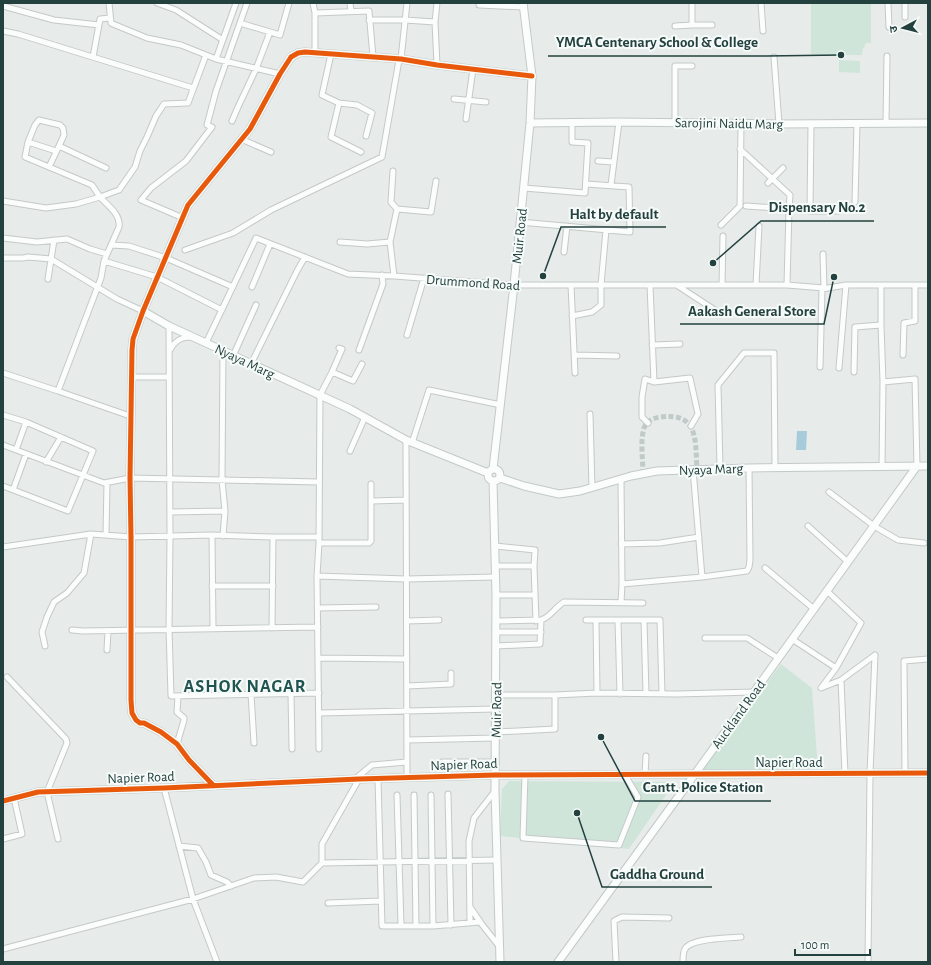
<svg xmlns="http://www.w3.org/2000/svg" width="931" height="965" viewBox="0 0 931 965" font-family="'Alegreya Sans','Noto Sans Devanagari',sans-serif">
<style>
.green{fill:#d0e5da}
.water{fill:#a8cbdb}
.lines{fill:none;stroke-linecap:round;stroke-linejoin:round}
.street-tunnel{stroke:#c0cac8;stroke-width:5;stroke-dasharray:5 2.5;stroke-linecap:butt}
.street-casing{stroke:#c4c9c8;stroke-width:7}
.secondary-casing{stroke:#c2cac8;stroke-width:9}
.street{stroke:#fbfcfc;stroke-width:5}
.secondary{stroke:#fbfcfc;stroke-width:7}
.cycleway-casing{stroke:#f6fbf9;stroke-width:8}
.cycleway{stroke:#e8590c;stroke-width:5}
.labels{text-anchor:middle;stroke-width:4;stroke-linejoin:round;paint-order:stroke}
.street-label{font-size:14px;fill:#23413e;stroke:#f6fbf9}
.district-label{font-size:18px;font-weight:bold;letter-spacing:1px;fill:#1f5450;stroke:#f6fbf9}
.leader{fill:none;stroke:#23413e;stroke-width:1.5}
.callout-dot{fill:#23413e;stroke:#f6fbf9;stroke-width:1.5}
.callout-label{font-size:15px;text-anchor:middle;font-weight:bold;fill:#23413e;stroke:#f6fbf9;stroke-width:4;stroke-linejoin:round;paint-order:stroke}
</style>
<rect width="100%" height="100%" fill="#e7eceb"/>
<path class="green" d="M 811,3 L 871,3 L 871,43 L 866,43 L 864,48 L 863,48 L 862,55 L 811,55 Z
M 839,60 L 860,61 L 860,73 L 839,72 Z
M 781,664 L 812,688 L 818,769 L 702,770 Z
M 509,781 L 675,782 L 629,849 L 500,836 L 502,789 Z"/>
<path class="water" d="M 797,431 L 807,431 L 806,450 L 796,450 Z"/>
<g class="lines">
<path class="street-tunnel" d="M 643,474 C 643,459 640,441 644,428 C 647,420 654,418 661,417 C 699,412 695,441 697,469"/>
<g class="street-casing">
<path id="street" d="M 109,3 L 111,23 L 113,24 L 147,38 L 181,45 L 216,59 L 280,74
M 157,3 L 176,10 L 223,40
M 313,3 L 315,13 L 315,53
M 350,3 L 351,11
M 692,3 L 692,25 L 712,25
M 761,3 L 763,31
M 888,3 L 889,27
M 905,3 L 905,17
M 479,5 L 524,7
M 3,6 L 54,20 L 99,25
M 315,13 L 369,11 L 373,57
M 369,20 L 405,20 L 435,22
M 240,23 L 280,35 L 289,3
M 675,26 L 692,25
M 3,31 L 18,34 L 193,88
M 331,54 L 322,95 L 339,103 L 357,105 L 372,113 L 366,136
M 93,57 L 100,19 L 110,18
M 774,57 L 779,124
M 216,59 L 236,3
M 401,59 L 407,3
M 437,65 L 435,22 L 437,3
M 454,99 L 486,102
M 339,103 L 331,137 L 361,152
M 466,119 L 473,69
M 232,121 L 238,107 L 256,69 L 270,32
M 675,123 L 675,66 L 692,66
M 886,123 L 887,56
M 811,124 L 810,211 L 838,211
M 241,139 L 271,152
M 28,142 L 25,157 L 92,185 L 100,197 L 119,190 L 135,167 L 140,151 L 147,137 L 156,116 L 164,104 L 188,103 L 206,55
M 740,149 L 790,195 L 789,209
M 56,151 L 28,142 L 35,125 L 39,120 L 60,125 L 63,128 L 64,135 L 59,146
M 598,161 L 614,162
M 49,167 L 59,146 L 106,168
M 393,171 L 391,202 L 397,209 L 390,242 L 394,276
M 768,183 L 783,168
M 611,185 L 619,122
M 524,188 L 585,193 L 588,143 L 572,142 L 572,122
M 3,201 L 46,208 L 76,204 L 100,197 C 107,205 121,214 119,227 L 104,261 L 101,278 L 58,391 L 130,416
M 855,202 L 857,123
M 746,206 L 789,209 L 787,285
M 397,209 L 431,212 L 436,181
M 183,218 L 141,200 L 151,188 L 186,161 L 212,127 L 207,125 L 216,91 L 247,3
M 520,222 L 630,232 L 629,187 L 586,184
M 721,225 L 740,206 L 741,124
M 3,238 L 37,242 L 67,239 L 90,249 L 107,254
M 340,242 L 367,244 L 390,242
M 111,245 L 129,246 L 166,258 L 233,287
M 185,250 L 233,233 L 271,210 L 382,157 L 399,60
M 564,252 L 567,226
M 823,254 L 824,288
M 3,258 L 23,258 L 28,257 L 51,259 L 117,299 L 143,311
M 104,261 L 157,277 L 222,310
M 48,279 L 54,240
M 571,285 L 575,373
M 722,285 L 723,236
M 756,285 L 759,226
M 678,286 L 721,314
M 252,287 L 270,244
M 572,316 L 592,312 L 601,305 L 601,285 L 606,230
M 881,325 L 883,382
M 169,326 L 170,536 L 169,629 L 171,696 L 319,693
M 407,335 L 424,278
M 206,343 L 256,238 L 348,274 L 394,276 L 514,285 L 787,285 L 824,288 L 822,289 L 846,285 L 928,285
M 652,345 L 680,344
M 170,350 C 175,340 182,337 192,337
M 359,350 L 383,284 L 382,275
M 223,351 L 222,480 L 225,511 L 223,536
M 574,355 L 617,356
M 903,355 L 904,323 L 915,321 L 915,285
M 233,356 L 256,305
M 251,364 L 297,271 L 305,257
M 820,367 L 822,289
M 839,368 L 846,285
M 332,372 L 353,381 L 362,364
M 854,372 L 855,327 L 881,325 L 881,285
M 3,373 L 58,391
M 132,377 L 169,377
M 654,382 L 690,378 L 698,414 L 691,426
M 590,414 L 592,488
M 3,415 L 26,422 L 93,451 L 68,511 L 3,486
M 648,423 L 642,417 L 642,397 L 645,379 L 654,382 L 650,285
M 406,440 L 407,778
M 412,443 L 429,390 L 501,405
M 3,445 L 104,483 L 130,478 L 319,482
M 16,450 L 26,422
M 350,451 L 365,417
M 46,462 L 61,437
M 882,467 L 883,382 L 915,379 L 917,466
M 720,468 L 718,385 L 744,353 L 774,353 L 775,468
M 693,469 L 702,577
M 13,490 L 26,454
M 829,492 L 874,526 L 898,540 L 924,543
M 372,501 L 406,500
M 170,512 L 225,511
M 808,526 L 848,562
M 106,535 L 107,483
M 212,535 L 213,628
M 319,543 L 369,543 L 371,541 L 371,484
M 621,544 L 660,543 L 699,537
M 495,546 L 535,550 L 534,566 L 536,621
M 3,547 L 91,534 L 131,537 L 212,535 L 273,537 L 319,537
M 496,566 L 534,566
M 765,568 L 814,609
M 317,576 L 406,579 L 496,577
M 622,584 L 702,577 L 747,571 L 749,567 L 750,560 L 749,468
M 212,586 L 273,586
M 827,591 L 861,623 L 836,668 L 821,688 L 841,680 L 875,655
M 496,595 L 535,595
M 621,602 L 622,584 L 621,479
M 318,608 L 376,607
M 586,620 L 660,620 L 662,694
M 596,620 L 597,693
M 618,620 L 620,694
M 644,620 L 646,694
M 407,621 L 439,620
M 496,621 L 541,620 C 551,617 555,607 564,602 L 643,603
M 272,628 L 273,537
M 72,630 L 83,631 L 318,627
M 496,632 L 541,632
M 705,638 L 747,638 L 778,658
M 792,639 L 836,668
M 45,646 L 42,632 L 47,617 L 54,602 L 67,593 L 84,573 L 91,534
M 496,646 L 540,644 L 541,620
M 107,650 L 108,631
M 318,658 L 407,659
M 7,677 L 66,739 L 67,743 L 47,792 L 58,839
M 841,680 L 845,774
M 407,686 L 451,684 L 451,673
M 291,693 L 292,749
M 251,694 L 254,743
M 496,695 L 555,695 L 597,693 L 677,694 L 754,692
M 319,713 L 496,709
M 496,732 L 555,729 L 555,695
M 407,740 L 496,738
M 177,744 L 184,720 L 184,718 L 177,712 L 178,696
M 319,749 L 317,576 L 319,543 L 320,395 L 332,372 L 342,349 L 339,348
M 442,762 L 495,762
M 905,773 L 904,661 L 928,659
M 525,775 L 523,838 L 619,845 L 638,797 L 625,775
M 645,775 L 646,756
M 355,779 L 372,765 L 407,762
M 378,779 L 382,926 L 433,926 L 480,922 L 499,946
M 164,788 L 193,899 L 217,962
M 448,794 L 451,925
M 397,795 L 401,925
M 414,795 L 416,926
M 431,795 L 433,926
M 3,839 L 22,834 L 14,798
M 179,846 L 198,848 L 206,862 L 211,875 L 227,882 L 231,886
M 322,863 L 497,860
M 328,903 L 381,901
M 470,907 L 481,923
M 470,923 L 469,841 L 474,818 L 495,791
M 3,949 L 193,899 L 254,878 L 276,877 L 303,882 L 322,863 L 322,844 L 359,779
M 616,962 L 614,921 L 622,917 L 669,918
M 683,962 C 683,958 683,952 685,949 C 691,938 728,938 741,937
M 868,962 L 870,773 L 875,655"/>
</g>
<g class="secondary-casing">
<path id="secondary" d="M 530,123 L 619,122 L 779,124 L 928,123
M 143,311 L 169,326 L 350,409 L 406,440 L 488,473
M488 475a6 6 0 1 1 12 0a6 6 0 1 1-12 0Z
M 493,469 L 514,285 L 530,123 L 532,76 L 523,3
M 500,478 L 524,486 L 559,494 L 580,491 L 631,476 L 657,471 L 749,468 L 928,466
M 493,481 L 496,595 L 495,791 L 500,962
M 214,786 L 189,760 L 177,744 L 161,732 L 144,723 L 140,723 L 136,720 L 132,713 L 131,700 L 131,537 L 130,478 L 132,350 L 133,339 L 143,311 L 188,205 L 250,129 L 280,74 L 291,57 L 298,53 L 305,52 L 401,59 L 437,65 L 532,76
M 3,801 L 38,792 L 164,788 L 359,779 L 495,775 L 928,773
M 558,962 L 695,774 L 917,466"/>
</g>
<use href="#street" class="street"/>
<use href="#secondary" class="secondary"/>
<g class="cycleway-casing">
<path id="cycleway" d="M 214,786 L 189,760 L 177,744 L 161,732 L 144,723 L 140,723 L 136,720 L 132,713 L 131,700 L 131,537 L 130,478 L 132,350 L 133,339 L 143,311 L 188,205 L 250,129 L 280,74 L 291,57 L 298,53 L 305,52 L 401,59 L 437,65 L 532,76
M 3,801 L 38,792 L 164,788 L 359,779 L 495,775 L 928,773"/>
</g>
<use href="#cycleway" class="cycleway"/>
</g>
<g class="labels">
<g class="street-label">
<text transform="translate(729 123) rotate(1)" y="5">Sarojini Naidu Marg</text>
<text transform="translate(519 236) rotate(-84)" y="5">Muir Road</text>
<text transform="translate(473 282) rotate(4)" y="5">Drummond Road</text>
<text transform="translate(245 361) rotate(25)" y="5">Nyaya Marg</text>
<text transform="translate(711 469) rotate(-2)" y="5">Nyaya Marg</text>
<text transform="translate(496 710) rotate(-89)" y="5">Muir Road</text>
<text transform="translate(738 714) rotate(-54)" y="5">Auckland Road</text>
<text x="789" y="767">Napier Road</text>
<text transform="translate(464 764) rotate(-2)" y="5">Napier Road</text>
<text transform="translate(141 777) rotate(-2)" y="5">Napier Road</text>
</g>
<g class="district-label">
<text x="245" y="692">ASHOK NAGAR</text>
</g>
</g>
<path class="leader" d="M841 55L766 56H548M713 263L761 221H874M543 276L561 227H666M834 277L824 324H680M601 737L635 801H771M577 813L602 887H712"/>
<g class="callout-dot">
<circle cx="841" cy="55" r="4"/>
<circle cx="713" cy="263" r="4"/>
<circle cx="543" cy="276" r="4"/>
<circle cx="834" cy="277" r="4"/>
<circle cx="601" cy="737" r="4"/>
<circle cx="577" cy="813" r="4"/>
</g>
<g class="callout-label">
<text x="657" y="47">YMCA Centenary School &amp; College</text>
<text x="817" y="212">Dispensary No.2</text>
<text x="614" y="219">Halt by default</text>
<text x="752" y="316">Aakash General Store</text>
<text x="703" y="792">Cantt. Police Station</text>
<text x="657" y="879">Gaddha Ground</text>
</g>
<rect width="931" height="965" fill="none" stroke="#23413e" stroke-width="8"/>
<g transform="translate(903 28) rotate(263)" stroke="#f6fbf9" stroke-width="3" paint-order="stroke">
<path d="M0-3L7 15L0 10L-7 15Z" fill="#23413e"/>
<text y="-6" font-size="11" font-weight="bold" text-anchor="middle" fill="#23413e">उ</text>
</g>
<path d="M795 949v6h75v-6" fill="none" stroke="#23413e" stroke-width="2"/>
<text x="801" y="949" font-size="12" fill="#23413e" stroke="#f6fbf9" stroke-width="3" paint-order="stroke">100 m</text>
</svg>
